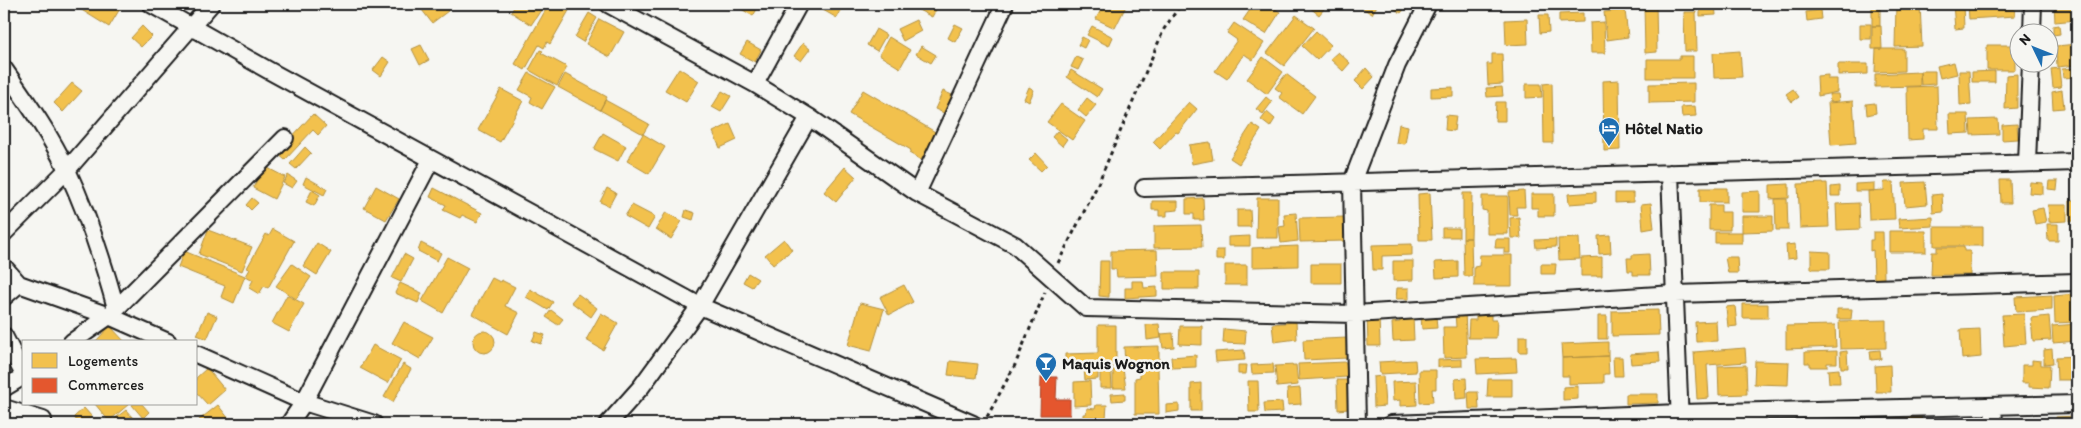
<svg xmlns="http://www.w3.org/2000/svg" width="2081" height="428" viewBox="0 0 2081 428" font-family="Itim,sans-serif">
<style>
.homes{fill:#f2c14e;stroke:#b2903f}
.shops{fill:#e4572e;stroke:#a84529}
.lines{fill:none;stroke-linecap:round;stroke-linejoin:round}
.street-casing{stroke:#1c1c1c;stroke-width:20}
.path{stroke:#1c1c1c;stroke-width:3;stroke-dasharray:4 4;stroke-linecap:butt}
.street{stroke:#f6f6f2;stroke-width:16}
.labels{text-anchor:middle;stroke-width:5;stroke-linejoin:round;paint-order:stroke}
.poi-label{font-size:16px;font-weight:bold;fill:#1c1c1c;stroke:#f6f6f2;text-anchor:start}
</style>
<rect width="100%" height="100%" fill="#f6f6f2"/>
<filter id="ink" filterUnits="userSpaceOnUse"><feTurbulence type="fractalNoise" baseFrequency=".02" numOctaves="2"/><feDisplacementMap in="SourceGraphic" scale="10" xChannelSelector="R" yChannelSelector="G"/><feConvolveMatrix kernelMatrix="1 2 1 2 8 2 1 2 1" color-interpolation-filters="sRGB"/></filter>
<g filter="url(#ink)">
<path class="homes" d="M 84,4 L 116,4 L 121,7 L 109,27 L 80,9 Z
M 431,4 L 443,4 L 448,11 L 432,23 L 422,10 Z
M 516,4 L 545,4 L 531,25 L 511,12 Z
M 549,4 L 566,4 L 571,7 L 550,44 L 547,42 L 544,48 L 539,45 L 525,70 L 515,64 Z
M 733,4 L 760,4 L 753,16 Z
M 826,4 L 842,4 L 844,5 L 837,18 L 823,10 Z
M 907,4 L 939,4 L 932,17 Z
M 1104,4 L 1127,4 L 1115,28 L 1096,19 Z
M 1254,4 L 1267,4 L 1280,12 L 1266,34 L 1243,20 Z
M 1311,4 L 1328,4 L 1319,15 L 1309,7 Z
M 1356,4 L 1378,4 L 1372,14 Z
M 1387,4 L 1408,4 L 1401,13 Z
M 1700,4 L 1715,4 L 1716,15 L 1700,16 Z
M 1872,4 L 1880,4 L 1880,26 L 1872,26 Z
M 1896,4 L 1920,4 L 1922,46 L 1895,47 Z
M 1953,4 L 1963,4 L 1964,28 L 1955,29 Z
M 1968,4 L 2014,4 L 2015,16 L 1969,19 Z
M 2054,4 L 2077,4 L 2077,20 L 2055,22 Z
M 1644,5 L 1656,5 L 1657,52 L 1645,53 Z
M 1625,10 L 1628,37 L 1607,40 L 1604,12 Z
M 1820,10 L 1821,19 L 1807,21 L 1806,12 Z
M 1684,12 L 1696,12 L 1697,51 L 1685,51 Z
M 589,13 L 597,18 L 583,42 L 575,37 Z
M 1583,13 L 1583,22 L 1559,23 L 1559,14 Z
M 1296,15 L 1314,28 L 1284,66 L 1267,53 Z
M 1539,15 L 1548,15 L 1549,32 L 1540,33 Z
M 599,19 L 624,32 L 610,57 L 586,44 Z
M 1527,19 L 1528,44 L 1506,45 L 1505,20 Z
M 916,20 L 921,31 L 903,41 L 897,29 Z
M 1604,22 L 1605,53 L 1591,53 L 1590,23 Z
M 1234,23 L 1264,43 L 1253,60 L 1244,54 L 1227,79 L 1215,71 L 1237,40 L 1227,33 Z
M 955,24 L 963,28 L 955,42 L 948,38 Z
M 1860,24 L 1871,24 L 1871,39 L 1860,39 Z
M 2059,25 L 2060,34 L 2053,35 L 2053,26 Z
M 142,26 L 152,36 L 141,47 L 131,38 Z
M 1092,26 L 1113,37 L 1109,46 L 1087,35 Z
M 1872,26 L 1881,26 L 1882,49 L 1872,49 Z
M 876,29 L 886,35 L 877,51 L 867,45 Z
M 1316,31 L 1331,45 L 1317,60 L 1302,46 Z
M 889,37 L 910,50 L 900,68 L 879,55 Z
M 1082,37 L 1088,40 L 1084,48 L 1078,45 Z
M 747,42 L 761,50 L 755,62 L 740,54 Z
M 803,43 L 810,49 L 801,61 L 794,56 Z
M 2077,44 L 2077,65 L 2057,67 L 2056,46 Z
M 421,45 L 429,60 L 420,65 L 412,49 Z
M 1987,45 L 2015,45 L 2015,70 L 1987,70 Z
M 921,46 L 936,55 L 931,63 L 916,54 Z
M 1876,49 L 1904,49 L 1904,71 L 1875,72 Z
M 540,50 L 543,51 L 541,53 L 567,67 L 557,86 L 529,70 Z
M 1740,51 L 1742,77 L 1714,78 L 1713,53 Z
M 1338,52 L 1350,63 L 1343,71 L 1330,59 Z
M 1492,54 L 1502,54 L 1503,84 L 1488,85 L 1487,64 L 1492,64 Z
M 1680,56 L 1693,56 L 1693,78 L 1647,78 L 1647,59 L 1680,59 Z
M 383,57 L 390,62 L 381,76 L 373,70 Z
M 1076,57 L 1083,60 L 1078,70 L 1071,67 Z
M 1263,57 L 1283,72 L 1267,94 L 1247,79 Z
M 1954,62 L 1957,74 L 1940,78 L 1937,66 Z
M 1838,64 L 1868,64 L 1868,74 L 1838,75 Z
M 679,68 L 699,81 L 686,102 L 665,90 Z
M 1366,68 L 1374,77 L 1363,89 L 1355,81 Z
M 2059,68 L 2061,87 L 2053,88 L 2051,69 Z
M 2075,68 L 2076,77 L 2063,78 L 2062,69 Z
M 1071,70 L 1102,89 L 1097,97 L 1067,77 Z
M 1920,71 L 1935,71 L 1935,84 L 1921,85 Z
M 1959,71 L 1969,71 L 1971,104 L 1960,105 Z
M 1995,71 L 1995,82 L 1972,82 L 1972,72 Z
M 1920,72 L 1920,86 L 1875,87 L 1875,74 Z
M 529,73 L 555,87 L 542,109 L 530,102 L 532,97 L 519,90 Z
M 565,74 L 607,97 L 600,110 L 558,87 Z
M 1286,74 L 1315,96 L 1302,114 L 1279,97 L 1282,93 L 1275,88 Z
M 2017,74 L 2017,108 L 2005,109 L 2006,75 Z
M 1828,75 L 1828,79 L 1837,79 L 1837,92 L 1818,96 L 1817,76 Z
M 1619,80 L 1620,150 L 1604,151 L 1603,81 Z
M 72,83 L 82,91 L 63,112 L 54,103 Z
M 1552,83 L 1553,143 L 1544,143 L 1543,84 Z
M 1694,83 L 1694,102 L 1649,103 L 1649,84 Z
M 1526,84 L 1541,84 L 1542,97 L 1526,98 Z
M 1937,86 L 1938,129 L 1923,129 L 1923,139 L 1908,140 L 1907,87 Z
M 1029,87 L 1034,90 L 1029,102 L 1024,99 Z
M 1453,87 L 1453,96 L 1431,97 L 1431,88 Z
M 1502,87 L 1503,96 L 1487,97 L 1486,88 Z
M 501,89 L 523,101 L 500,142 L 478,130 Z
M 1793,89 L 1799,97 L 1792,102 L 1786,94 Z
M 863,90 L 937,133 L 921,160 L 909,153 L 911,150 L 849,114 Z
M 2062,90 L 2064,108 L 2053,109 L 2052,92 Z
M 722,91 L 731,96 L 721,112 L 712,107 Z
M 943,91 L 952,95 L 944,113 L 935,109 Z
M 1829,94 L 1838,94 L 1839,101 L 1830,102 Z
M 1266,97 L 1272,102 L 1263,114 L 1256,109 Z
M 1087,98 L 1096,105 L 1086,117 L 1078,110 Z
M 605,100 L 649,124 L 643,134 L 600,110 Z
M 1853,101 L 1856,143 L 1831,145 L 1828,103 Z
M 1189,102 L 1197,109 L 1178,133 L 1176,132 L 1160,149 L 1153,142 Z
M 1496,102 L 1505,102 L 1505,121 L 1495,121 Z
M 1875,103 L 1876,113 L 1867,115 L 1866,104 Z
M 1061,104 L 1085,121 L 1072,140 L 1047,122 Z
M 1695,106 L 1696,116 L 1682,117 L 1681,107 Z
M 1267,112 L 1275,119 L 1270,127 L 1261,120 Z
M 313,114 L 326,126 L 318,135 L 313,130 L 285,160 L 277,153 Z
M 1949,114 L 1968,114 L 1969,133 L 1950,134 Z
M 1446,115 L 1456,116 L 1454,131 L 1445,130 Z
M 1998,119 L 1999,134 L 1971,135 L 1970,120 Z
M 730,124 L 737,140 L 720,148 L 713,132 Z
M 1252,124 L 1261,130 L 1239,164 L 1230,158 Z
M 1399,124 L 1408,126 L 1405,144 L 1396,143 Z
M 2017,124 L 2018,139 L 2002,140 L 2002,125 Z
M 1057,131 L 1067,139 L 1062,146 L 1052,137 Z
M 603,133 L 626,146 L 618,161 L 594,149 Z
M 643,134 L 665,147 L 649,174 L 627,161 Z
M 1210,142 L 1213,160 L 1192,164 L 1189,145 Z
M 305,147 L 311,153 L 296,169 L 290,164 Z
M 1036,153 L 1047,165 L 1041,171 L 1029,160 Z
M 264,166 L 285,177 L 274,199 L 253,188 Z
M 845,167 L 856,177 L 836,202 L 824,192 Z
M 288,175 L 297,181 L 292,188 L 283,183 Z
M 306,177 L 327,189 L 324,195 L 303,184 Z
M 2000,180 L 2010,180 L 2011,203 L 2001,203 Z
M 2049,181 L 2058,181 L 2057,190 L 2048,189 Z
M 1884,182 L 1893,182 L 1895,219 L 1869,220 L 1868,191 L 1884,190 Z
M 1925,182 L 1927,204 L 1905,206 L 1903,183 Z
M 2030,182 L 2043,183 L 2043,194 L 2029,193 Z
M 1827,183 L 1829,227 L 1800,228 L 1798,184 Z
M 1874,183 L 1874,191 L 1855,191 L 1855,184 Z
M 1789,184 L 1789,198 L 1770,199 L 1770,185 Z
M 376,186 L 399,199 L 386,220 L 364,208 Z
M 1840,186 L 1840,196 L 1831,196 L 1831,187 Z
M 434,188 L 482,213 L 477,222 L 462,215 L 460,218 L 443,210 L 446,205 L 430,197 Z
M 607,188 L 616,193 L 609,206 L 600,202 Z
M 1700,188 L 1727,188 L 1727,202 L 1700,202 Z
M 312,190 L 320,195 L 314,206 L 306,202 Z
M 1524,191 L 1525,207 L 1516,207 L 1517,215 L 1510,215 L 1509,192 Z
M 1760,191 L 1760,212 L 1742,212 L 1742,192 Z
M 1596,192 L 1596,202 L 1569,204 L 1568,194 Z
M 1430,193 L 1432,240 L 1419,240 L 1418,194 Z
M 1463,193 L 1472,193 L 1471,238 L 1463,238 Z
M 1615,193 L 1633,193 L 1633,202 L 1615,203 Z
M 1531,194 L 1554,194 L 1554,216 L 1538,216 L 1538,208 L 1531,208 Z
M 1942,194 L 1943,212 L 1933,213 L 1932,195 Z
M 1482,196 L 1508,196 L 1508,234 L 1487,234 L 1487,211 L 1482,210 Z
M 252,198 L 258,203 L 251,210 L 246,205 Z
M 1203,198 L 1204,220 L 1194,220 L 1194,214 L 1186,214 L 1186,199 Z
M 1257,198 L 1278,198 L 1278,238 L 1256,238 Z
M 1775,199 L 1787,199 L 1788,230 L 1776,230 Z
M 1152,201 L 1178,201 L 1178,210 L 1167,211 L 1167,216 L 1159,216 L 1159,210 L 1152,210 Z
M 2070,201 L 2077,201 L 2077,221 L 2070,221 Z
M 1651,203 L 1654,228 L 1643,230 L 1641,204 Z
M 1859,203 L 1860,229 L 1837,230 L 1836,204 Z
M 632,205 L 655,217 L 648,229 L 625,216 Z
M 1709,205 L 1721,205 L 1721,212 L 1730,212 L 1730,230 L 1709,230 Z
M 2048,205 L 2067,205 L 2067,221 L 2049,222 Z
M 2043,208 L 2046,222 L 2035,224 L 2032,210 Z
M 686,210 L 695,213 L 693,220 L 684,217 Z
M 1237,210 L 1250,210 L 1251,227 L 1237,227 Z
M 666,212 L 682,221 L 671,239 L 656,229 Z
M 1296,213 L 1298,241 L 1281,243 L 1279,227 L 1285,226 L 1284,214 Z
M 1742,216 L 1773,216 L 1773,231 L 1742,232 Z
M 1344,217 L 1345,241 L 1300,242 L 1299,218 Z
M 1519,217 L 1521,238 L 1511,238 L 1510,218 Z
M 1933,217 L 1933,226 L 1899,228 L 1898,219 Z
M 2047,224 L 2058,224 L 2058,241 L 2048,241 Z
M 1201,225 L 1202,247 L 1154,248 L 1154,226 Z
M 1934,227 L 1983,227 L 1983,246 L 1934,246 Z
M 1442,228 L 1459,228 L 1459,237 L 1442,237 Z
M 273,229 L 294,241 L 268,288 L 264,286 L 259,294 L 249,288 L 253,280 L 246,276 L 250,269 L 247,268 L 266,234 L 269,236 Z
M 208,230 L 252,247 L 242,271 L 199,254 Z
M 1889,231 L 1926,231 L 1926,252 L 1889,252 Z
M 1715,232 L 1742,232 L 1742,243 L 1715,243 Z
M 1873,232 L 1883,232 L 1884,278 L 1874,279 L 1873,250 L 1870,251 L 1870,240 L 1873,240 Z
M 1610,235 L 1611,253 L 1599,254 L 1598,236 Z
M 1250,236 L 1250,246 L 1228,246 L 1228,237 Z
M 1463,238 L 1471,238 L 1472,276 L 1464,276 Z
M 1579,238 L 1580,259 L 1559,260 L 1558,239 Z
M 784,239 L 792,250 L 773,265 L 765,255 Z
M 1496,239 L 1510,239 L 1510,253 L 1504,253 L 1504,248 L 1495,248 Z
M 1556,239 L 1556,247 L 1536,248 L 1535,240 Z
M 317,243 L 331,252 L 317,275 L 303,266 Z
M 421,243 L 441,253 L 437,261 L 418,251 Z
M 1412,244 L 1412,255 L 1382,256 L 1382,270 L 1373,270 L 1372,245 Z
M 1795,244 L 1796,258 L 1787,259 L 1786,245 Z
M 1298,246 L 1298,266 L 1252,267 L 1252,248 Z
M 1937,247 L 1964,247 L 1964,251 L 1970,251 L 1970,275 L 1931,275 L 1932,252 L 1937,252 Z
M 1157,250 L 1158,276 L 1117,277 L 1116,269 L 1111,269 L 1111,251 Z
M 1216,250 L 1224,250 L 1224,260 L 1216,260 Z
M 184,251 L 245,276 L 234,303 L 221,297 L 225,286 L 178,267 Z
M 1811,251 L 1830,252 L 1830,269 L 1811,269 Z
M 404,254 L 413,259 L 401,282 L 392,278 Z
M 1649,254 L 1650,275 L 1633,275 L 1633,271 L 1628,271 L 1627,258 L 1632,258 L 1632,255 Z
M 1480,255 L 1512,255 L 1512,286 L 1474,286 L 1474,267 L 1479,266 Z
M 447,257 L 468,268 L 443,313 L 422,301 Z
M 1602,257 L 1602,276 L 1581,276 L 1581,258 Z
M 1725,257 L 1737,257 L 1738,273 L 1728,273 Z
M 1100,261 L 1109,261 L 1109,297 L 1099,296 Z
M 1393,261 L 1413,261 L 1413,280 L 1393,281 Z
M 1458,261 L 1458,277 L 1436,278 L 1435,262 Z
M 292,264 L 311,277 L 296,299 L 276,286 Z
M 1311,264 L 1341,264 L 1341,283 L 1311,283 Z
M 1541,264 L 1556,264 L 1555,274 L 1541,274 Z
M 1225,265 L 1247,265 L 1247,285 L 1225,285 Z
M 1164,272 L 1199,272 L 1199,289 L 1164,289 Z
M 748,273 L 758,279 L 752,287 L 743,282 Z
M 492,278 L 500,282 L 501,280 L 515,287 L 505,306 L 519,313 L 508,334 L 472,314 Z
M 1132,281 L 1143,281 L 1144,288 L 1157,287 L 1157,296 L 1125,298 L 1125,288 L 1132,288 Z
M 400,283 L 422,293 L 418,303 L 395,293 Z
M 904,285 L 913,302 L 889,315 L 880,297 Z
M 1397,288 L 1409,288 L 1409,299 L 1396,299 Z
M 530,289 L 553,302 L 548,310 L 526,297 Z
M 578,294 L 597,308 L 591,317 L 571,302 Z
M 2074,294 L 2076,322 L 2055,323 L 2054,296 Z
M 287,295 L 304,304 L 289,332 L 272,323 Z
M 2052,295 L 2052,310 L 2016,312 L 2015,297 Z
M 860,303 L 884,309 L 871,351 L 848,345 Z
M 1743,304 L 1768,304 L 1768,318 L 1743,318 Z
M 1735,306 L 1737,326 L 1728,327 L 1726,307 Z
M 1837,309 L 1852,309 L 1851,319 L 1837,319 Z
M 551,310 L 563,319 L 558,325 L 546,317 Z
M 1658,310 L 1659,335 L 1612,336 L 1612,311 Z
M 1465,311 L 1467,357 L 1444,358 L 1443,327 L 1456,327 L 1455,312 Z
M 207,312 L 217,316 L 207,339 L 197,335 Z
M 601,313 L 618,323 L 603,350 L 586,340 Z
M 1476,313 L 1491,313 L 1491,320 L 1497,320 L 1496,338 L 1468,338 L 1469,320 L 1476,320 Z
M 2024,314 L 2026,344 L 2004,346 L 2002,315 Z
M 1367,315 L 1379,315 L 1380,346 L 1368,346 Z
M 1413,316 L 1414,340 L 1393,341 L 1392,323 L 1400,322 L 1400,317 Z
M 1436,316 L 1437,328 L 1422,329 L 1421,317 Z
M 1598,316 L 1607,316 L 1607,339 L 1598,339 Z
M 2049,316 L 2051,340 L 2033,341 L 2031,318 Z
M 1886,320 L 1886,348 L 1840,349 L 1839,321 Z
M 1716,321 L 1717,341 L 1696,342 L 1695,322 Z
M 404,322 L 433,337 L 420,359 L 392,343 Z
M 1296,322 L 1297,339 L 1274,342 L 1272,324 Z
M 1159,324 L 1161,338 L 1147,340 L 1146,325 Z
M 2077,324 L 2077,341 L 2053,343 L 2052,326 Z
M 1098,325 L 1116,325 L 1116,367 L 1065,368 L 1065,354 L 1098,353 Z
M 1835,325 L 1836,347 L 1786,349 L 1786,326 Z
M 110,326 L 125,342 L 95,342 Z
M 1180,326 L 1202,326 L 1202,345 L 1179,344 Z
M 1224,329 L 1246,331 L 1245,344 L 1223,343 Z
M 1980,329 L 1981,357 L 1962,359 L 1960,330 Z
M473 342a11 11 0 1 1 22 0a11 11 0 1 1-22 0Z
M 536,332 L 545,335 L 541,344 L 532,341 Z
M 1173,333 L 1174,347 L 1163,348 L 1161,334 Z
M 1519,336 L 1527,336 L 1527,352 L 1519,352 Z
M 1347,338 L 1348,358 L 1304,360 L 1303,340 Z
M 1608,342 L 1608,356 L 1562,358 L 1561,344 Z
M 373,345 L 401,360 L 388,383 L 360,368 Z
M 1159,346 L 1159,365 L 1125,366 L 1124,347 Z
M 1745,348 L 1746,362 L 1707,365 L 1709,398 L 1697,399 L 1694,352 Z
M 2052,349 L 2053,363 L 2044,364 L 2044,350 Z
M 1244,350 L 1245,360 L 1216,362 L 1215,352 Z
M 1880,350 L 1881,359 L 1871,360 L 1870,351 Z
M 1837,351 L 1837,363 L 1827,363 L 1827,367 L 1810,367 L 1810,363 L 1805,363 L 1805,352 Z
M 1847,351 L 1848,368 L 1841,368 L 1840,352 Z
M 1659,352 L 1660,362 L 1631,364 L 1630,354 Z
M 1196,355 L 1196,367 L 1172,368 L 1171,357 Z
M 1608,356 L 1609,374 L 1604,374 L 1604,383 L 1569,384 L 1569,376 L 1562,376 L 1562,358 Z
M 2077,356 L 2077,380 L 2057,380 L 2056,357 Z
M 1613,357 L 1622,357 L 1623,376 L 1614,376 Z
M 1516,358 L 1517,372 L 1477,374 L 1476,359 Z
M 1462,359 L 1462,366 L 1438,367 L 1438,360 Z
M 1415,360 L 1416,372 L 1380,374 L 1379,362 Z
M 2032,360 L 2041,361 L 2041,365 L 2050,365 L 2049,388 L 2029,387 L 2029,383 L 2022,383 L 2022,365 L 2032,365 Z
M 950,361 L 978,364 L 976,378 L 948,375 Z
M 1755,361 L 1789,362 L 1788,385 L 1754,384 Z
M 1346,362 L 1347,377 L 1299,380 L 1298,364 Z
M 403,364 L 411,369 L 393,402 L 384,397 Z
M 1273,364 L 1274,373 L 1252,374 L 1251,365 Z
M 1238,365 L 1247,365 L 1246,374 L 1238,374 Z
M 1296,365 L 1298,385 L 1277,387 L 1275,366 Z
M 1746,365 L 1747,394 L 1719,395 L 1718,366 Z
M 1890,365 L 1891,392 L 1876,392 L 1875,366 Z
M 207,368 L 225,390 L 208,405 L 196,392 L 196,378 Z
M 1140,368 L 1158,368 L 1159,414 L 1135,414 L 1135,378 L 1140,377 Z
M 1084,369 L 1098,369 L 1098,379 L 1085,380 Z
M 1123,369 L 1126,388 L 1113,388 L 1113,370 Z
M 1839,369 L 1840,383 L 1829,383 L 1828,370 Z
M 1419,370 L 1436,370 L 1436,389 L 1432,389 L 1433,402 L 1420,403 Z
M 1100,371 L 1111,371 L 1112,388 L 1100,388 Z
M 1383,376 L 1385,406 L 1374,407 L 1373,377 Z
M 1466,378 L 1467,398 L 1456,399 L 1455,379 Z
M 1488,379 L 1512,379 L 1512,397 L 1487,397 Z
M 1337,380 L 1347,380 L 1348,409 L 1338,410 Z
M 1090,381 L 1091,405 L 1074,406 L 1074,382 Z
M 1248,381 L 1258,381 L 1259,412 L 1249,412 Z
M 1416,381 L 1417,405 L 1400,406 L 1400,400 L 1393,401 L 1392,382 Z
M 1201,383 L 1201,411 L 1191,411 L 1191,384 Z
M 1578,386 L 1578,399 L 1563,400 L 1563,387 Z
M 1300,388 L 1301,404 L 1288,405 L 1287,389 Z
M 1468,392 L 1478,392 L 1479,409 L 1469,409 Z
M 1125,393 L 1125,400 L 1112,401 L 1111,394 Z
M 1626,394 L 1658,394 L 1658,403 L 1626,404 Z
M 1282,402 L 1283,412 L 1265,413 L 1264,403 Z
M 95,404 L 129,404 L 109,421 Z
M 133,404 L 142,404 L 149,412 L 143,418 L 132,405 Z
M 1179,404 L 1179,411 L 1166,413 L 1166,405 Z
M 218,405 L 233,424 L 202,424 L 199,420 Z
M 1096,405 L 1107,405 L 1106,418 L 1083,417 L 1083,414 L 1086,414 L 1087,408 L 1095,409 Z
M 84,408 L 92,417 L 83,424 L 79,424 L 74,417 Z
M 126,410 L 138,424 L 108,424 Z
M 1921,415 L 1922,424 L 1893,424 L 1892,417 Z
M 2077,416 L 2077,424 L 2057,424 L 2056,417 Z"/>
<path class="shops" d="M 1041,377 L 1057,377 L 1056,399 L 1070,399 L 1070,415 L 1040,415 Z"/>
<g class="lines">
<g class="street-casing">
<path id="street" d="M 151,4 L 268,70 L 700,306 L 973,424
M 608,4 L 755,84 L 809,117 L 917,193 L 1015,245 L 1086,308 L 1355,314 L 1675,294 L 2077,282
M 2032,32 L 2033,4
M 4,69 C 27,102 50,134 67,170 C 88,215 103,261 116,308
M 755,84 L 799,4
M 2027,163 L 2031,62
M 1670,173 L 1680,423
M 1144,188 L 2077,162
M 917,193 L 1005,4
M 4,233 L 67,170 L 211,4
M 4,267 L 19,284 L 109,316 L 168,342
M 4,297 L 19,284
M 4,336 L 24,375
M 72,342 L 109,316 L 285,138
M 196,354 L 304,402 L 374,424
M 4,388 L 24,376
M 1993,406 L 1994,424
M 4,408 L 43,420
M 289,424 L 304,402 L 431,160
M 608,424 L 641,387 L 700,306 L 809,117
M 1357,424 L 1352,182 L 1397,65 L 1428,4
M 1391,424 L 1680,413 L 2077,404"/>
</g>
<path class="path" d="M 1058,263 L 1097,186 L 1164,29 L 1181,4
M 987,417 L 1015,365 L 1045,292"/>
<use href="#street" class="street"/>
</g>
</g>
<defs>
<g id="hotel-pin" transform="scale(1.125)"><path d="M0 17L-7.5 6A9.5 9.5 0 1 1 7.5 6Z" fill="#1f6fb2" stroke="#f6f6f2"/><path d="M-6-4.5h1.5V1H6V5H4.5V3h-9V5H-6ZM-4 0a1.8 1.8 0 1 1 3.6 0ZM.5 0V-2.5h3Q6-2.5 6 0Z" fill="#fff"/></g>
<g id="bar-pin" transform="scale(1.125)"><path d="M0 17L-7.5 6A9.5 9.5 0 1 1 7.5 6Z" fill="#1f6fb2" stroke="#f6f6f2"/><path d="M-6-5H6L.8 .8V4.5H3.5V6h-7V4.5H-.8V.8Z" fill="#fff"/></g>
</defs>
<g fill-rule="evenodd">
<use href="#hotel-pin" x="1609" y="128"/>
<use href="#bar-pin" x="1046" y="363"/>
</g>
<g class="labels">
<g class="poi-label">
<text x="1625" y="134">Hôtel Natio</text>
<text x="1062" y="369">Maquis Wognon</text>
</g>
</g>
<rect width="2081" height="428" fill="none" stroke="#f6f6f2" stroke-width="20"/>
<rect x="10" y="10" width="2061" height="408" fill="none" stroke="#1c1c1c" stroke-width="2" filter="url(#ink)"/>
<rect x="22" y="340" width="175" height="65" fill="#f6f6f2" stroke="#9f9f9c"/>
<rect x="32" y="353" width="25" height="15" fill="#f2c14e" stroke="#9f9f9c"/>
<text x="68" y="366" font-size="15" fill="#1c1c1c">Logements</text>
<rect x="32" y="378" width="25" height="15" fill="#e4572e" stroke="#9f9f9c"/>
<text x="68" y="390" font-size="15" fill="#1c1c1c">Commerces</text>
<g transform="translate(2034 48) rotate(313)"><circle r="24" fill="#f6f6f2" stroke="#9f9f9c"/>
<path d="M0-4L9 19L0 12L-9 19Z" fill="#1f6fb2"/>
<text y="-8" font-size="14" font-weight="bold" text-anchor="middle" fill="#1c1c1c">N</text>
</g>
</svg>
